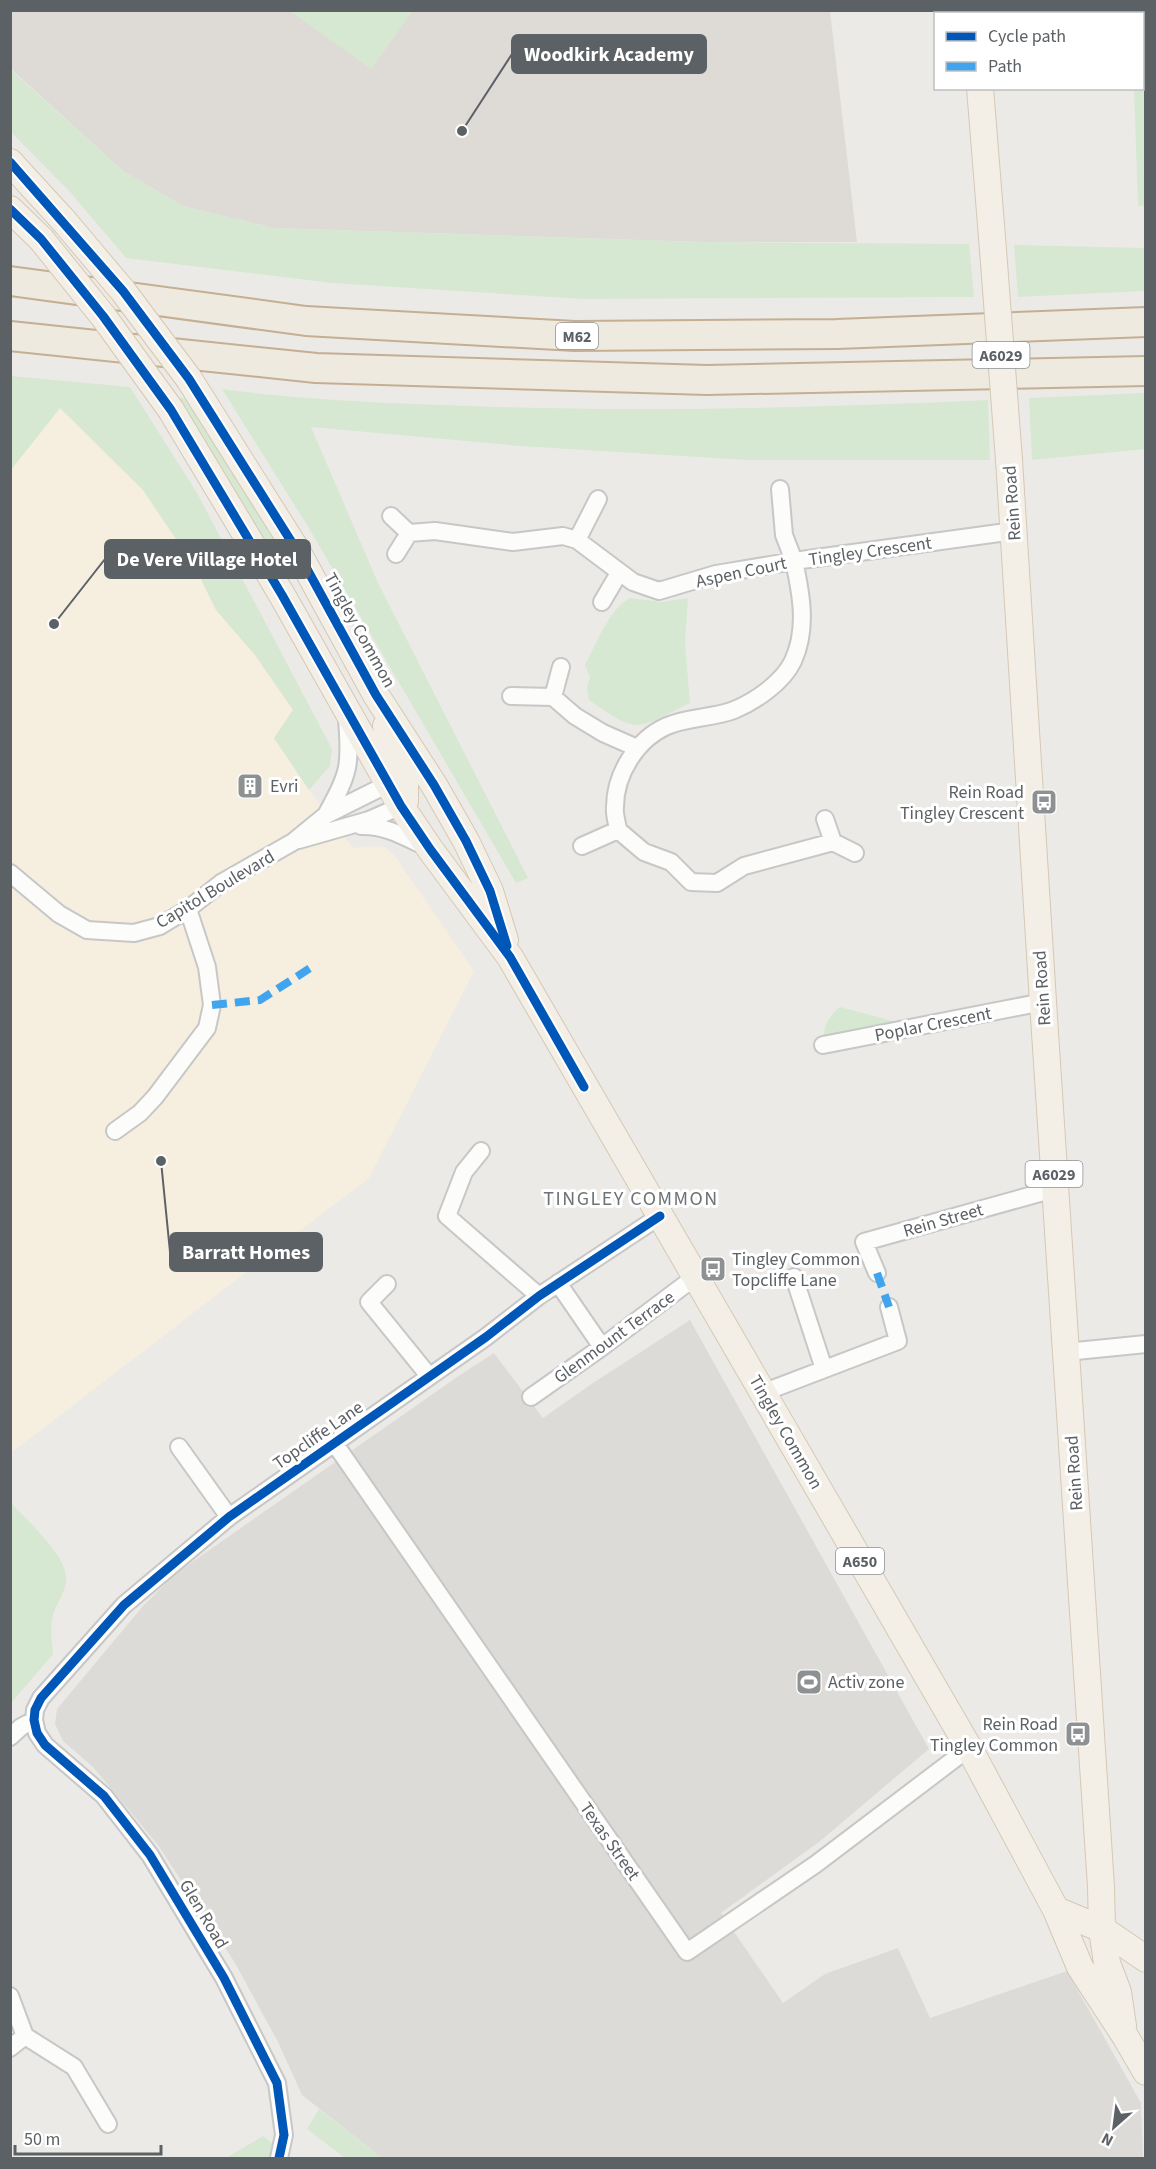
<svg xmlns="http://www.w3.org/2000/svg" width="1156" height="2169" viewBox="0 0 1156 2169" font-family="'Source Sans 3',sans-serif">
<style>
.commercial{fill:#f6eedf}
.industrial{fill:#dddbd8}
.education{fill:#dedbd6}
.green{fill:#d6e8d1}
.lines{fill:none;stroke-linecap:round;stroke-linejoin:round}
.street-casing{stroke:#c7c7c8;stroke-width:20}
.primary-casing{stroke:#d5c8b4;stroke-width:28}
.highway-casing{stroke:#c4af93;stroke-width:32}
.street{stroke:#fcfcfb;stroke-width:16}
.primary{stroke:#f3efe7;stroke-width:26}
.highway{stroke:#efeae0;stroke-width:28}
.primary-bridge-casing{stroke:#d5c8b4;stroke-width:28;stroke-linecap:butt}
.primary-bridge{stroke:#f3efe7;stroke-width:26}
.quiet{stroke:#40a5ee;stroke-width:8;stroke-dasharray:15 8;stroke-linecap:butt}
.cycleway-casing{stroke:#fff;stroke-width:13}
.cycleway{stroke:#0057b8;stroke-width:9}
.labels{text-anchor:middle;stroke-width:6;stroke-linejoin:round;paint-order:stroke}
.shield{fill:#fff;stroke:#8d9093;stroke-width:1.5}
.shield-label{font-size:16px;font-weight:bold;fill:#5c6165}
.street-label{font-size:18px;fill:#5c6165;stroke:#fff}
.poi-label{font-size:18px;fill:#5c6165;stroke:#fff;text-anchor:start}
.neighbourhood-label{font-size:20px;letter-spacing:1.5px;fill:#6d7377;stroke:#fff}
.leader{fill:none;stroke:#5c6165;stroke-width:2}
.callout-dot{fill:#5c6165;stroke:#fff;stroke-width:2}
.callout{fill:#5c6165;stroke:#5c6165;stroke-width:2}
.callout-label{font-size:20px;text-anchor:middle;font-weight:bold;fill:#fff}
</style>
<rect width="100%" height="100%" fill="#eceae7"/>
<path class="commercial" d="M 60,408 L 143,490 L 196,569 L 216,610 L 255,655 L 293,710 L 274,738 L 309,790 L 353,848 L 373,846 L 384,847 L 394,855 L 474,971 L 369,1178 L 11,1453 L 10,442 L 24,453 Z"/>
<path class="industrial" d="M 690,1320 L 929,1749 L 819,1842 L 721,1913 L 783,2003 L 825,1974 L 898,1948 L 930,2018 L 1067,1971 L 1141,2103 L 1143,2158 L 382,2158 L 302,2095 L 278,2042 L 235,1963 L 158,1845 L 93,1767 L 63,1741 L 55,1724 L 57,1709 L 143,1606 L 175,1574 L 460,1375 L 494,1353 L 543,1418 L 590,1385 Z"/>
<path class="education" d="M 11,11 L 830,11 L 857,242 L 701,242 L 273,228 L 183,206 L 123,171 L 11,69 Z"/>
<path class="green" d="M 290,11 L 413,10 L 413,11 L 371,69 Z
M 1132,11 L 1145,11 L 1145,206 L 1138,206 L 1134,89 L 1142,88 L 1142,14 L 1132,13 Z
M 10,69 L 123,171 L 183,206 L 273,228 L 701,242 L 969,244 L 974,297 L 583,299 L 332,283 L 126,258 L 71,193 L 11,132 Z
M 1014,245 L 1145,248 L 1145,291 L 1018,297 Z
M 11,376 L 130,387 L 197,493 L 332,749 L 330,766 L 309,790 L 274,738 L 293,710 L 255,655 L 216,610 L 196,569 L 143,490 L 60,408 L 11,470 Z
M 222,389 C 304,400 388,403 470,406 C 643,412 815,408 988,400 L 990,460 L 747,460 L 520,446 L 311,427 L 378,583 L 528,878 L 516,883 L 310,530 Z
M 1145,393 L 1145,449 L 1032,460 L 1029,398 Z
M 174,397 L 189,399 L 287,557 L 275,565 Z
M 630,598 L 662,602 L 688,598 L 685,643 L 690,703 C 636,729 640,736 589,700 L 587,687 L 590,677 L 585,665 C 597,643 608,610 630,598 Z
M 840,1007 L 919,1028 L 823,1045 C 824,1027 826,1018 840,1007 Z
M 11,1503 C 25,1518 66,1555 66,1577 C 67,1590 58,1601 54,1612 C 49,1626 52,1640 53,1654 L 11,1703 Z
M 319,2109 L 382,2158 L 345,2158 L 307,2129 Z
M 263,2136 L 273,2144 L 271,2158 L 226,2158 Z"/>
<g class="lines">
<g class="street-casing">
<path id="street" d="M 391,516 L 409,533 L 396,554
M 409,533 L 435,531 L 513,542 L 563,536 L 577,540 L 633,582 L 659,591 L 716,574 L 794,561 L 784,535 L 780,489
M 577,540 L 598,499
M 602,602 L 619,573
M 511,696 L 553,697 L 561,667
M 553,697 L 575,716 L 603,733 L 637,748
M 326,815 C 349,773 351,767 347,719
M 825,819 L 833,842 L 855,853
M 361,826 C 385,825 405,837 426,847
M 299,840 L 369,820 L 401,806
M 833,842 L 744,866 L 717,883 L 691,882 L 671,862 L 644,852 L 618,830 C 617,822 614,814 615,807 C 615,774 637,739 667,726 C 688,717 714,718 734,710 C 756,701 783,682 793,661 C 808,629 801,593 794,561 L 1014,531
M 582,846 L 618,830
M 10,873 L 59,914 L 87,930 L 134,933 L 160,926 L 188,909 L 221,883 L 293,842 L 326,815 L 388,784
M 823,1045 L 1043,1002
M 115,1131 L 140,1113 L 155,1097 L 207,1028 L 212,1005 L 207,967 L 188,909
M 481,1151 L 464,1172 L 447,1216 L 539,1296
M 877,1273 L 864,1242 L 1054,1189
M 794,1277 L 824,1369
M 558,1283 L 602,1347
M 387,1284 L 369,1302 L 429,1376
M 1066,1352 L 1146,1344
M 762,1393 L 898,1341 L 889,1307
M 531,1397 L 602,1347 L 695,1277
M 335,1444 L 687,1952 L 816,1864 L 969,1748
M 179,1447 L 229,1517
M 10,1737 L 21,1727 L 34,1720
M 10,1996 L 25,2036 L 10,2048
M 25,2036 L 74,2067 L 108,2124
M 279,2158 L 284,2135 L 277,2083 L 224,1978 L 150,1855 L 104,1796 L 45,1745 L 37,1733 L 34,1720 L 35,1710 L 41,1698 L 124,1605 L 229,1517 L 486,1337 L 539,1296 L 660,1216"/>
</g>
<g class="primary-casing">
<path id="primary" d="M 974,10 L 975,14
M 980,88 L 993,250
M 10,162 L 64,221
M 10,209 L 41,239
M 189,379 L 296,549 L 376,695 L 434,785 L 466,841 L 490,891 L 505,940
M 171,410 L 282,595 L 401,806 L 430,849 L 510,957 L 969,1748 L 1056,1910 L 1080,1967 L 1125,2036 L 1146,2072
M 1009,460 L 1043,1002 L 1101,1887 L 1102,1929 L 1107,1963 L 1118,1992 L 1123,2026
M 386,726 L 405,785 L 405,801
M 1056,1910 L 1102,1929 L 1146,1959"/>
</g>
<g class="highway-casing">
<path id="highway" d="M 10,281 L 306,321 L 575,336 L 837,334 L 1146,322
M 10,336 L 316,368 L 707,380 L 1146,371"/>
</g>
<use href="#street" class="street"/>
<use href="#primary" class="primary"/>
<use href="#highway" class="highway"/>
<g class="primary-bridge-casing">
<path id="primary-bridge" d="M 64,221 L 123,291 L 189,379
M 41,239 L 103,316 L 171,410
M 993,250 L 1009,460"/>
</g>
<use href="#primary-bridge" class="primary-bridge"/>
<path class="quiet" d="M 212,1005 L 260,1000 L 315,965
M 877,1273 L 889,1307"/>
<g class="cycleway-casing">
<path id="cycleway" d="M 10,162 L 123,291 L 189,379 L 296,549 L 376,695 L 434,785 L 466,841 L 490,891 L 507,946
M 10,209 L 41,239 L 103,316 L 171,410 L 282,595 L 401,806 L 430,849 L 510,957 L 584,1087
M 279,2158 L 284,2135 L 277,2083 L 224,1978 L 150,1855 L 104,1796 L 45,1745 L 37,1733 L 34,1720 L 35,1710 L 41,1698 L 124,1605 L 229,1517 L 486,1337 L 539,1296 L 660,1216"/>
</g>
<use href="#cycleway" class="cycleway"/>
</g>
<defs>
<g id="building-square" transform="scale(1.35)"><rect x="-9" y="-9" width="18" height="18" rx="4" fill="#8e9192" stroke="#fff"/><path d="M-4-6H4V6H1V3H-1V6H-4ZM-2.5-4.3h1.7v1.8h-1.7ZM.8-4.3h1.7v1.8H.8ZM-2.5-1h1.7V.8h-1.7ZM.8-1h1.7V.8H.8Z" fill="#fff"/></g>
<g id="bus-square" transform="scale(1.35)"><rect x="-9" y="-9" width="18" height="18" rx="4" fill="#8e9192" stroke="#fff"/><path d="M-5-6H5V4H4V6H2V4H-2V6H-4V4H-5ZM-3.5-4V0h7V-4ZM-3.5 1.2v1.5H-2V1.2ZM2 1.2v1.5H3.5V1.2Z" fill="#fff"/></g>
<g id="stadium-square" transform="scale(1.35)"><rect x="-9" y="-9" width="18" height="18" rx="4" fill="#8e9192" stroke="#fff"/><path d="M0-5a6.5 5 0 1 0 0 10a6.5 5 0 1 0 0-10ZM-3.5-1.8h7v3.6h-7Z" fill="#fff"/></g>
</defs>
<g fill-rule="evenodd">
<use href="#building-square" x="250" y="786"/>
<use href="#bus-square" x="1044" y="802"/>
<use href="#bus-square" x="713" y="1269"/>
<use href="#stadium-square" x="809" y="1682"/>
<use href="#bus-square" x="1078" y="1734"/>
</g>
<g class="labels">
<g class="shield">
<rect x="556" y="323" width="42" height="26" rx="4.5"/>
<rect x="972.5" y="342" width="57" height="26" rx="4.5"/>
<rect x="1025.5" y="1161" width="57" height="26" rx="4.5"/>
<rect x="836" y="1548" width="48" height="26" rx="4.5"/>
</g>
<g class="shield-label">
<text x="577" y="342">M62</text>
<text x="1001" y="361">A6029</text>
<text x="1054" y="1180">A6029</text>
<text x="860" y="1567">A650</text>
</g>
<g class="street-label">
<text transform="translate(1012 503) rotate(-94)" y="6">Rein Road</text>
<text transform="translate(870 551) rotate(-8)" y="6">Tingley Crescent</text>
<text transform="translate(741 572) rotate(-12)" y="6">Aspen Court</text>
<text transform="translate(360 630) rotate(61)" y="6">Tingley Common</text>
<text transform="translate(215 889) rotate(-31)" y="6">Capitol Boulevard</text>
<text transform="translate(1042 988) rotate(-94)" y="6">Rein Road</text>
<text transform="translate(933 1024) rotate(-11)" y="6">Poplar Crescent</text>
<text transform="translate(943 1220) rotate(-16)" y="6">Rein Street</text>
<text transform="translate(614 1337) rotate(-36)" y="6">Glenmount Terrace</text>
<text transform="translate(786 1432) rotate(60)" y="6">Tingley Common</text>
<text transform="translate(318 1435) rotate(-35)" y="6">Topcliffe Lane</text>
<text transform="translate(1074 1473) rotate(-94)" y="6">Rein Road</text>
<text transform="translate(610 1841) rotate(55)" y="6">Texas Street</text>
<text transform="translate(204 1914) rotate(59)" y="6">Glen Road</text>
</g>
<g class="poi-label">
<text x="270" y="792">Evri</text>
<text x="1024" y="798" text-anchor="end">Rein Road<tspan x="1024" dy="21">Tingley Crescent</tspan></text>
<text x="732" y="1265">Tingley Common<tspan x="732" dy="21">Topcliffe Lane</tspan></text>
<text x="828" y="1688">Activ zone</text>
<text x="1058" y="1730" text-anchor="end">Rein Road<tspan x="1058" dy="21">Tingley Common</tspan></text>
</g>
<g class="neighbourhood-label">
<text x="631" y="1205">TINGLEY COMMON</text>
</g>
</g>
<path class="leader" d="M462 131L512 54M54 624L105 559M161 1161L170 1252"/>
<g class="callout-dot">
<circle cx="462" cy="131" r="6"/>
<circle cx="54" cy="624" r="6"/>
<circle cx="161" cy="1161" r="6"/>
</g>
<g class="callout">
<rect x="512" y="35" width="194" height="38" rx="6"/>
<rect x="105" y="540" width="205" height="38" rx="6"/>
<rect x="170" y="1233" width="152" height="38" rx="6"/>
</g>
<g class="callout-label">
<text x="609" y="61">Woodkirk Academy</text>
<text x="207" y="566">De Vere Village Hotel</text>
<text x="246" y="1259">Barratt Homes</text>
</g>
<rect width="1156" height="2169" fill="none" stroke="#5c6165" stroke-width="24"/>
<rect x="934" y="12" width="210" height="78" fill="#ffffff" stroke="#bec0c1" stroke-width="1.5"/>
<rect x="946" y="32" width="30" height="9" fill="#0057b8" stroke="#bec0c1" stroke-width="1.5"/>
<text x="988" y="42" font-size="18" fill="#5c6165">Cycle path</text>
<rect x="946" y="62" width="30" height="9" fill="#40a5ee" stroke="#bec0c1" stroke-width="1.5"/>
<text x="988" y="72" font-size="18" fill="#5c6165">Path</text>
<g transform="translate(1114 2127) rotate(208)" stroke="#ffffff" stroke-width="4.5" paint-order="stroke">
<path d="M0-4.5L10 22L0 15L-10 22Z" fill="#5c6165"/>
<text y="-9" font-size="16" font-weight="bold" text-anchor="middle" fill="#5c6165">N</text>
</g>
<path d="M15 2145v9h146v-9" fill="none" stroke="#5c6165" stroke-width="3"/>
<text x="24" y="2145" font-size="18" fill="#5c6165" stroke="#ffffff" stroke-width="4.5" paint-order="stroke">50 m</text>
</svg>
